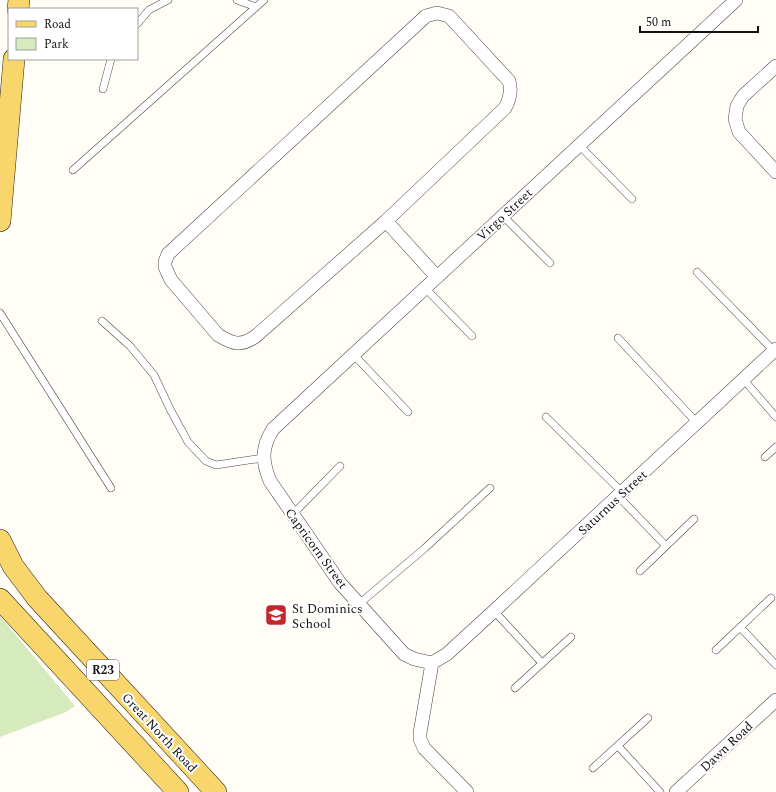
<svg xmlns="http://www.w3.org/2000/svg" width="776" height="792" viewBox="0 0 776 792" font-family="Spectral,serif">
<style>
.green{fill:#d5ebbd}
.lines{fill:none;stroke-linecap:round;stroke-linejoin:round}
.service-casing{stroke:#444;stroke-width:8}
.minor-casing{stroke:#444;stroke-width:14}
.primary-casing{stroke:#222;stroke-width:22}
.service{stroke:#fff;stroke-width:7}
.minor{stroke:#fff;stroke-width:13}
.primary{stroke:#f9d66b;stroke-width:21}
.labels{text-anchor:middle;stroke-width:4;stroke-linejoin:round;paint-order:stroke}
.shield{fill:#fff;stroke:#585858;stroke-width:1}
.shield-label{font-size:12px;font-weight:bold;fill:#111}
.street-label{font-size:13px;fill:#111;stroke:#fff}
.poi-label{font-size:13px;fill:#111;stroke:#fff;text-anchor:start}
</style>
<rect width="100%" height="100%" fill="#fffdf5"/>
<path class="green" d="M 0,616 L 75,706 L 66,712 L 0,737 Z"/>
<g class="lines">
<g class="service-casing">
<path id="service" d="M 237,0 L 256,7
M 137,24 L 149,10 L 168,0
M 103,89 L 111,59
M 579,145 L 632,199
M 73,170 L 264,0
M 502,215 L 550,263
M 697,272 L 774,351
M 425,288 L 472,336
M 0,313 L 111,488
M 102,321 L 130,346 L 154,375 L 170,409 L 188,442 L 206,461 L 216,465 L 263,458
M 618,338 L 697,423
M 353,354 L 408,412
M 744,380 L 776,417
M 546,417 L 622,492
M 765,457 L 776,447
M 618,496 L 666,546
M 293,514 L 340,466
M 640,571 L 694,519
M 359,604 L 425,548 L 490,488
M 494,611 L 542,663
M 740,627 L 776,665
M 716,650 L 771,598
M 515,688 L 571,637
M 618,746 L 660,792
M 593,768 L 648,718"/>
</g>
<g class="minor-casing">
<path id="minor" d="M 736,0 L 273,429 C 261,448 262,461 270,481 L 340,583 L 404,654 L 414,659 L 432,663 L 447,654 L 494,611 L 776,349
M 437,13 L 449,16 L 509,81 C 512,91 510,99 505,108 L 386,221 L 256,336 C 241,347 233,344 218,335 L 171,280 L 165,267 L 165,262 L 168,254 L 426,16 Z
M 776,66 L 743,96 L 737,106 L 735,119 L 739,132 L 776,172
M 386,221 L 437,277
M 432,663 L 420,733 L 420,739 L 424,748 L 467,792
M 676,792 L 776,700"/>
</g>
<g class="primary-casing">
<path id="primary" d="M 18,9 L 19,0
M 0,221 L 14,59
M 0,540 L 13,566 L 37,598 L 216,792
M 0,599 L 178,792"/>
</g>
<use href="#service" class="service"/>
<use href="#minor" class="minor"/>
<use href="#primary" class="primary"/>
</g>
<defs>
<g id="school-square" transform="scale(1.15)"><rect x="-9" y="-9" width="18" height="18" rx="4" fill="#c4262e" stroke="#fff"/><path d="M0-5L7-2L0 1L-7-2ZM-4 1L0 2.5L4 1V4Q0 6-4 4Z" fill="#fff"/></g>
</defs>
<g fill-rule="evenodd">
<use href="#school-square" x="276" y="615"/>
</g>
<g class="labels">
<rect class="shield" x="87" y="660" width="32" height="20" rx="3"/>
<g class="shield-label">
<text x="103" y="674">R23</text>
</g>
<g class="street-label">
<text transform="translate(504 214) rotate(-43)" y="5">Virgo Street</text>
<text transform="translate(612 502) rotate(-43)" y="5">Saturnus Street</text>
<text transform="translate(317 548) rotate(54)" y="5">Capricorn Street</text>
<text transform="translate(160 732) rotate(47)" y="5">Great North Road</text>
<text transform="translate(726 746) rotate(-43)" y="5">Dawn Road</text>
</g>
<g class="poi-label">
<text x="292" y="613">St Dominics<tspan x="292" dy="15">School</tspan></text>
</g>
</g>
<rect x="8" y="8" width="130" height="52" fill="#ffffff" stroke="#a0a0a0"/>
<rect x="16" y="21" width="20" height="6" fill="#f9d66b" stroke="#a0a0a0"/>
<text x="44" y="28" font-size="12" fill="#111111">Road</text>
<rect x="16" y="38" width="20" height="12" fill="#d5ebbd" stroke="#a0a0a0"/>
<text x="44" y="48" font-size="12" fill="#111111">Park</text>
<path d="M640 26v6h118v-6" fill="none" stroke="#111111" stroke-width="2"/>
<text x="646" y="26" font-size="12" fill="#111111" stroke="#ffffff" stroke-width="3" paint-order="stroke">50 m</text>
</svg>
